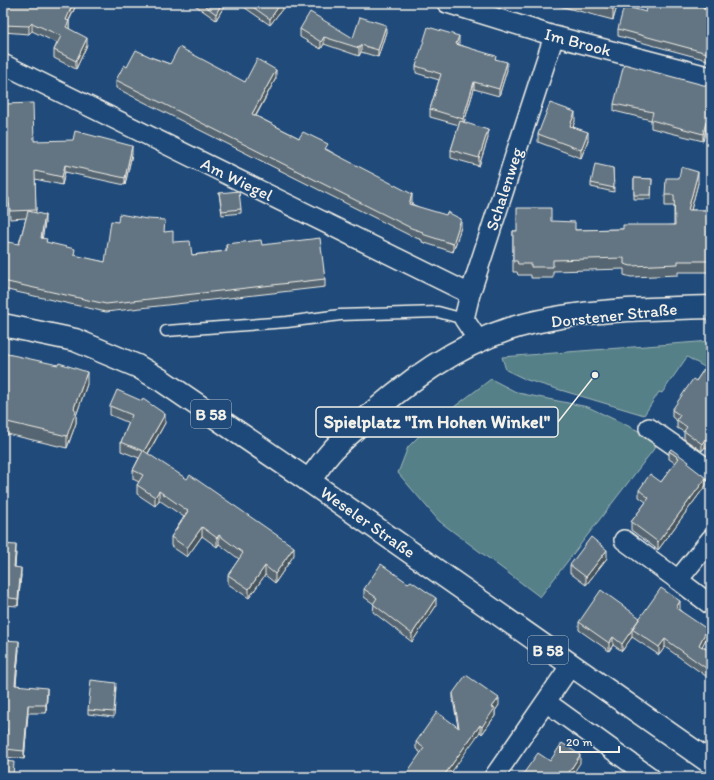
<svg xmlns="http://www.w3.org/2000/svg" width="714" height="780" viewBox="0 0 714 780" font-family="Itim,sans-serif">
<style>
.green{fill:#558088;stroke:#a4b8b8}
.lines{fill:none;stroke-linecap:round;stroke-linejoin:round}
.lane-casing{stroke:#f4f1e8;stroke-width:13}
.street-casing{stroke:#f4f1e8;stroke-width:22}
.secondary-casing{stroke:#f4f1e8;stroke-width:25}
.primary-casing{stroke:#f4f1e8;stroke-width:25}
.lane{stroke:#1f4a7a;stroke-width:10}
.street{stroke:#1f4a7a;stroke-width:19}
.secondary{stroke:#1f4a7a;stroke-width:22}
.primary{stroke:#1f4a7a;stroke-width:22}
.wall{fill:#556571;stroke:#f4f1e8}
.shaded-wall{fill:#45525c;stroke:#f4f1e8}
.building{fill:#637583;stroke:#f4f1e8}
.labels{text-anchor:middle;stroke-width:3;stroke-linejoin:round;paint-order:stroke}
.shield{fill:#1f4a7a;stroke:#b4bfc7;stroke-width:1}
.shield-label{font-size:16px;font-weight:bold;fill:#f4f1e8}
.street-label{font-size:17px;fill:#f4f1e8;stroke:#1f4a7a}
.leader{fill:none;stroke:#f4f1e8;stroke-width:1.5}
.callout-dot{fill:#f4f1e8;stroke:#1f4a7a;stroke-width:1.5}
.callout{fill:#1f4a7a;stroke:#f4f1e8;stroke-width:1.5}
.callout-label{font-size:18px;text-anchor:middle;font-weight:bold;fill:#f4f1e8}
</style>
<rect width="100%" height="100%" fill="#1f4a7a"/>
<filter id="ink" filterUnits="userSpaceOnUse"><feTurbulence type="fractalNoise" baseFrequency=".025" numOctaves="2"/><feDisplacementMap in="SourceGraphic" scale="8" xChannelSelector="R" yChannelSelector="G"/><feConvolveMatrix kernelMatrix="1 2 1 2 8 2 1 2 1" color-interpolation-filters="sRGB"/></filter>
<g filter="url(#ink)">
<path class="green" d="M 711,341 L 711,360 L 706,368 L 687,357 L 662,393 L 659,392 L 644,415 L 527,380 L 506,370 L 502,357 Z
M 491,379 L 518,393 L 588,407 L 660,441 L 540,597 L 439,521 L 398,473 L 408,447 L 429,426 Z"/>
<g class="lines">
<g class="lane-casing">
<path id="lane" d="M 166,331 L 287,322 L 340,315 L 438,312 L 464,319"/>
</g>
<g class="street-casing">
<path id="street" d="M 447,3 L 554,36 L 711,77
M 3,64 L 470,294
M 478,340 L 464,319 L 470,294 L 554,36
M 649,428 L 711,471
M 624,540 L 678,580 L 711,539
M 678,580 L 711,605
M 546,702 L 650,777
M 494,777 L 571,665"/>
</g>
<g class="secondary-casing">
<path id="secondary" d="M 309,481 C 316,471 323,461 331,452 C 338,444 347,436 355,429 C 399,387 451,348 509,329 C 574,309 644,309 711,307"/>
</g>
<g class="primary-casing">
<path id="primary" d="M 3,325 L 75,340 L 137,366 L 161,380 L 309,481 L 711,763"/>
</g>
<use href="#lane" class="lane"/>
<use href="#street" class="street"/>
<use href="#secondary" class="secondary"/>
<use href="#primary" class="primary"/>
</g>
<path class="wall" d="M 3,3 L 77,3 L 69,21 L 69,28 L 87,45 L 76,69 L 54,58 L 54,50 L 57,43 L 32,31 L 29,34 L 3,32 Z
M 192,3 L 226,3 L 216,20 Z
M 238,3 L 286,3 L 286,4 L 270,25 Z
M 548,3 L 618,3 L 613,20 Z
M 705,3 L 705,10 L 711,11 L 711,61 L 618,36 L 618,29 L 646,12 Z
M 300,29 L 353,38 L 386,32 L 378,57 L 361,52 L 359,56 L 324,44 L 321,49 L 300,37 Z
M 459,43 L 458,44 L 496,59 L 507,70 L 499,96 L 474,89 L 464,123 L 488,138 L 479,166 L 451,158 L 451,150 L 459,125 L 430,117 L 430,109 L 439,80 L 416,73 L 416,66 Z
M 153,58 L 170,64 L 245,82 L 276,78 L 256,116 L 299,138 L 328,150 L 412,202 L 412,204 L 461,227 L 453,252 L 422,242 L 422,240 L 411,236 L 116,88 L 116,80 L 127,67 Z
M 711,87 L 711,131 L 706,129 L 703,141 L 651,128 L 651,120 L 614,111 L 614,104 Z
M 575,121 L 573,126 L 588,140 L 581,158 L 538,142 L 538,134 Z
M 34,141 L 132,154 L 125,185 L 65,172 L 62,185 L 35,179 L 36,213 L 45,223 L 42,238 L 47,243 L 75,256 L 105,262 L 165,232 L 173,242 L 192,255 L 226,251 L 226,244 L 262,245 L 325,279 L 325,287 L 106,312 L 3,289 L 3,259 L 19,244 L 26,218 L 10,219 L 9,205 L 3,205 L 3,163 L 7,163 Z
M 613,168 L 614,192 L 591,187 L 591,183 Z
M 634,178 L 652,179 L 651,199 L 634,199 Z
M 698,183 L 691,210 L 711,210 L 711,272 L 678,272 L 678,275 L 631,277 L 624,275 L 624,269 L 553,271 L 553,278 L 531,278 L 531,275 L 518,275 L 517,272 L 513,272 L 513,231 L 517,231 L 551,221 L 575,230 L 623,229 L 674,225 L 674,206 L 665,206 L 665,195 Z
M 219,193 L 241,209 L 241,213 L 222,215 Z
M 3,353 L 87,384 L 76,416 L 76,423 L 67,448 L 3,433 Z
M 711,359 L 711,451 L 705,447 L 702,451 L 684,439 L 684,432 L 677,428 L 677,421 L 672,417 L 672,410 L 696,381 Z
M 110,406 L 165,423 L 148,454 L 294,555 L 275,583 L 265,575 L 249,598 L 228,584 L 228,575 L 239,559 L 219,544 L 217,547 L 202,536 L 187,557 L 171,546 L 171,537 L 184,517 L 159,500 L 155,506 L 137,494 L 137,485 L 139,482 L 133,479 L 133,470 L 139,458 L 121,451 L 121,442 L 129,423 L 110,415 Z
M 669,451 L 689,465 L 706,485 L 658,550 L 631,530 L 631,522 L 646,502 L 639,497 L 639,490 L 661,482 L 675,463 L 669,459 Z
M 3,544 L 16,552 L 15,567 L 21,575 L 18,606 L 3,605 Z
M 607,558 L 586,585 L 570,573 L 570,565 Z
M 408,583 L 436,606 L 412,642 L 373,612 L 374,604 L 364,597 L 364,589 Z
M 680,609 L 680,610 L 707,637 L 702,646 L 711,652 L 710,679 L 665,647 L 659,655 L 632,637 L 622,651 L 613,645 L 609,651 L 579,630 L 579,622 L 640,618 Z
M 3,640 L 19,649 L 16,685 L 47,696 L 46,713 L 28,713 L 24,759 L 5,757 L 7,737 L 3,737 Z
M 116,687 L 114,717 L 88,714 L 88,710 Z
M 453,693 L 499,705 L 495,711 L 495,716 L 482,734 L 480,732 L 421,753 L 416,749 L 416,742 L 458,727 L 453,700 Z"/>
<path class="shaded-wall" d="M 73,3 L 77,3 L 68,22 L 69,21 L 69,29 L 66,35 L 66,20 Z
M 222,3 L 226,3 L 216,20 L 216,14 Z
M 281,3 L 286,3 L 286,4 L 270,25 L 270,19 Z
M 615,3 L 618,3 L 613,20 L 613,9 Z
M 705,3 L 705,8 L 703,16 L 703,9 Z
M 32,23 L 32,31 L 29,34 L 29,26 Z
M 386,25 L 386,32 L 378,57 L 378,50 Z
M 459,36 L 459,43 L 456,51 L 456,44 Z
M 324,37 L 324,44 L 321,49 L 321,42 Z
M 87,38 L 87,45 L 76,69 L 76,61 Z
M 361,45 L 361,52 L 359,56 L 359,48 Z
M 507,62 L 507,70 L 499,96 L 499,89 Z
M 276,70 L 276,78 L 252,122 L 252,114 Z
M 474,82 L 474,89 L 463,126 L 463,119 Z
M 575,112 L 575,121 L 570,134 L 570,126 Z
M 706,122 L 706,129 L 703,141 L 703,134 Z
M 488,130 L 488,138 L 479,166 L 479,158 Z
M 588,132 L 588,140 L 581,158 L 581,150 Z
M 132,146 L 132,154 L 125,185 L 125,178 Z
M 65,165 L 65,172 L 62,185 L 62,177 Z
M 698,172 L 698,183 L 688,221 L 688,210 Z
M 412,194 L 412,202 L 409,211 L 409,204 Z
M 45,215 L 45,223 L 41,246 L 41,238 Z
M 461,219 L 461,227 L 453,252 L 453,244 Z
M 87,372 L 87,384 L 76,416 L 76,423 L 67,448 L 67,436 L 74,408 Z
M 711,390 L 711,397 L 708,394 Z
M 165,414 L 165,423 L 144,460 L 144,451 Z
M 705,439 L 705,447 L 702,451 L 702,444 Z
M 5,459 L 5,463 L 3,475 L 3,470 Z
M 706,478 L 706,485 L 658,550 L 658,542 Z
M 159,491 L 159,500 L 155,506 L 155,497 Z
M 202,527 L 202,536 L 187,557 L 187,548 Z
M 219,535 L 219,544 L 217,547 L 217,538 Z
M 16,545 L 16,552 L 14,575 L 14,567 Z
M 294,547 L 294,555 L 275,583 L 275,574 Z
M 607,550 L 607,558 L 586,585 L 586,577 Z
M 265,566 L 265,575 L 249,598 L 249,589 Z
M 21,568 L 21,575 L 18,606 L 18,599 Z
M 436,598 L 436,606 L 412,642 L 412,634 Z
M 680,601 L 680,609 L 676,616 L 676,608 Z
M 640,618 L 632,629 L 632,637 L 622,651 L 622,644 Z
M 707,629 L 707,637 L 699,652 L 699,645 Z
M 613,637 L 613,645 L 609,651 L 609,643 Z
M 665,639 L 665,647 L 659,655 L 659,647 Z
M 19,641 L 19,649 L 15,693 L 15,685 Z
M 47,688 L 47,696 L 46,713 L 46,705 Z
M 499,698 L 499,705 L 495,711 L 495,716 L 482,734 L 482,727 L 492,707 Z
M 28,705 L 28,713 L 24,759 L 24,751 Z
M 480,725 L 480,732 L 448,777 L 443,777 Z
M 580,755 L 580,763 L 571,777 L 566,777 Z"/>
<path class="building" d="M 3,3 L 73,3 L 66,20 L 69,21 L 66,27 L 87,38 L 76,61 L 54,50 L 61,36 L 32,23 L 29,26 L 3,25 Z
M 201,3 L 222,3 L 216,14 Z
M 247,3 L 281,3 L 270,19 Z
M 590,3 L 615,3 L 613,9 Z
M 648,3 L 705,3 L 703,9 L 711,11 L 711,54 L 618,29 L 624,6 L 646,12 Z
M 310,12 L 353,38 L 360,17 L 386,25 L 378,50 L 361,45 L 359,48 L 324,37 L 321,42 L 300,29 Z
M 428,27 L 459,36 L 456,44 L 496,56 L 495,59 L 507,62 L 499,89 L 474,82 L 463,119 L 430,109 L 441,74 L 416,66 Z
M 179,47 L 245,82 L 257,59 L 276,70 L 252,114 L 299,138 L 303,132 L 328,144 L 325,149 L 412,194 L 409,204 L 446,215 L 447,212 L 461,219 L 453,244 L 422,234 L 423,232 L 411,228 L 116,80 L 124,65 L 127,67 L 136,50 L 153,58 L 170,64 Z
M 624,64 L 711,87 L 711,123 L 706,122 L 703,134 L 651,120 L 653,112 L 614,104 Z
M 33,103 L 34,141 L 73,140 L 75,131 L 132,146 L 125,178 L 65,165 L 62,177 L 35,171 L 36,210 L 10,211 L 9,198 L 3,198 L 3,163 L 7,163 L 5,104 Z
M 550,103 L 575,112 L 570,126 L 588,132 L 581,150 L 538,134 Z
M 460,121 L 488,130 L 479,158 L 451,150 Z
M 595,164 L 613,168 L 614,188 L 591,183 Z
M 681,167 L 698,172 L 688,210 L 711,210 L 711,261 L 678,261 L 678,264 L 631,266 L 624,264 L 624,258 L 553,260 L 553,267 L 531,267 L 531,264 L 518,264 L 517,261 L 513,261 L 513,231 L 517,231 L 517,208 L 551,208 L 551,221 L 575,222 L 575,230 L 623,229 L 623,225 L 675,225 L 674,195 L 665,195 L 666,178 L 679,178 Z
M 634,178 L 652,179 L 651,195 L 634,195 Z
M 239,191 L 241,209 L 222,211 L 219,193 Z
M 28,211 L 45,215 L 41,238 L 47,239 L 46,242 L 75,249 L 74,255 L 105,262 L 111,221 L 118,222 L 119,214 L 147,219 L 165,220 L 164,232 L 173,231 L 173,242 L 190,241 L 192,255 L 227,251 L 226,244 L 261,240 L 262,245 L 320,238 L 325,279 L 106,304 L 3,281 L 3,259 L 7,242 L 19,244 Z
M 3,353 L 58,365 L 59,363 L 87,372 L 74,408 L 76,411 L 67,436 L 3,421 Z
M 711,359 L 711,390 L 708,394 L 711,395 L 711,443 L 705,439 L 702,444 L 684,431 L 687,427 L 677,420 L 680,415 L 672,410 L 693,379 L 696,381 Z
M 117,390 L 142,401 L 143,399 L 165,414 L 144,451 L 187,479 L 190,475 L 294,547 L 275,574 L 265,566 L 249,589 L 228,575 L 243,553 L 219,535 L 217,538 L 202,527 L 187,548 L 171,537 L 188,511 L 159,491 L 155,497 L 137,485 L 143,475 L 133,470 L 143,451 L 121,442 L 132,415 L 110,406 Z
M 671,449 L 689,462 L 688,464 L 706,478 L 658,542 L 631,522 L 649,498 L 639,490 L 650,474 L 661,482 L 679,458 L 669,451 Z
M 3,458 L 5,459 L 3,470 Z
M 591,537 L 607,550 L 586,577 L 570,565 Z
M 3,544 L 16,545 L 14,567 L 21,568 L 18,599 L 3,597 Z
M 381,564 L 408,583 L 411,581 L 436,598 L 412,634 L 373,604 L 377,598 L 364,589 Z
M 661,588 L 680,601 L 676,608 L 707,629 L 699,645 L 711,652 L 711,670 L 710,671 L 665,639 L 659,647 L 632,629 Z
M 601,590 L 640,618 L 622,644 L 613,637 L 609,643 L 579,622 Z
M 3,640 L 19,641 L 15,685 L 47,688 L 46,705 L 28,705 L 24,751 L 5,749 L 7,729 L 3,729 Z
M 466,675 L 499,698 L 492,707 L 495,708 L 482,727 L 480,725 L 443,777 L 404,777 L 424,748 L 416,742 L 437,712 L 459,728 L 453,693 Z
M 91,680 L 116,683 L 114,712 L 88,710 Z
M 562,743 L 580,755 L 566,777 L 521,777 L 538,753 L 550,761 Z
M 3,761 L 14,762 L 13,777 L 3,777 Z"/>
</g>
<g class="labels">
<g class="shield">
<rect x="191" y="400" width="40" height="28" rx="3"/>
<rect x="528" y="636" width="40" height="28" rx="3"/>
</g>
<g class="shield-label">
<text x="211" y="420">B 58</text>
<text x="548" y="656">B 58</text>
</g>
<g class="street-label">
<text transform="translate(578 42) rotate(15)" y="6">Im Brook</text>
<text transform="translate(237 179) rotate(26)" y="6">Am Wiegel</text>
<text transform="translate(504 189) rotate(-72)" y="6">Schalenweg</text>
<text transform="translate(614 315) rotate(-6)" y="6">Dorstener Straße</text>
<text transform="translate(368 522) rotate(35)" y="6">Weseler Straße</text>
</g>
</g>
<path class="leader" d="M595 375L558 422"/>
<circle class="callout-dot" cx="595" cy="375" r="4"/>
<rect class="callout" x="316" y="407" width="242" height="30" rx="4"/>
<g class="callout-label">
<text x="437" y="428">Spielplatz "Im Hohen Winkel"</text>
</g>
<rect width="714" height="780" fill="none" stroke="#1f4a7a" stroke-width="16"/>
<rect x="8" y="8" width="698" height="764" fill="none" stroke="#f4f1e8" stroke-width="1.5" filter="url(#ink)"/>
<path d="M560 746v6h59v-6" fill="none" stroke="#f4f1e8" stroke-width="2"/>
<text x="566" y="746" font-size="12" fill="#f4f1e8" stroke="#1f4a7a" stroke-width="3" paint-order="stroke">20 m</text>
</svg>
